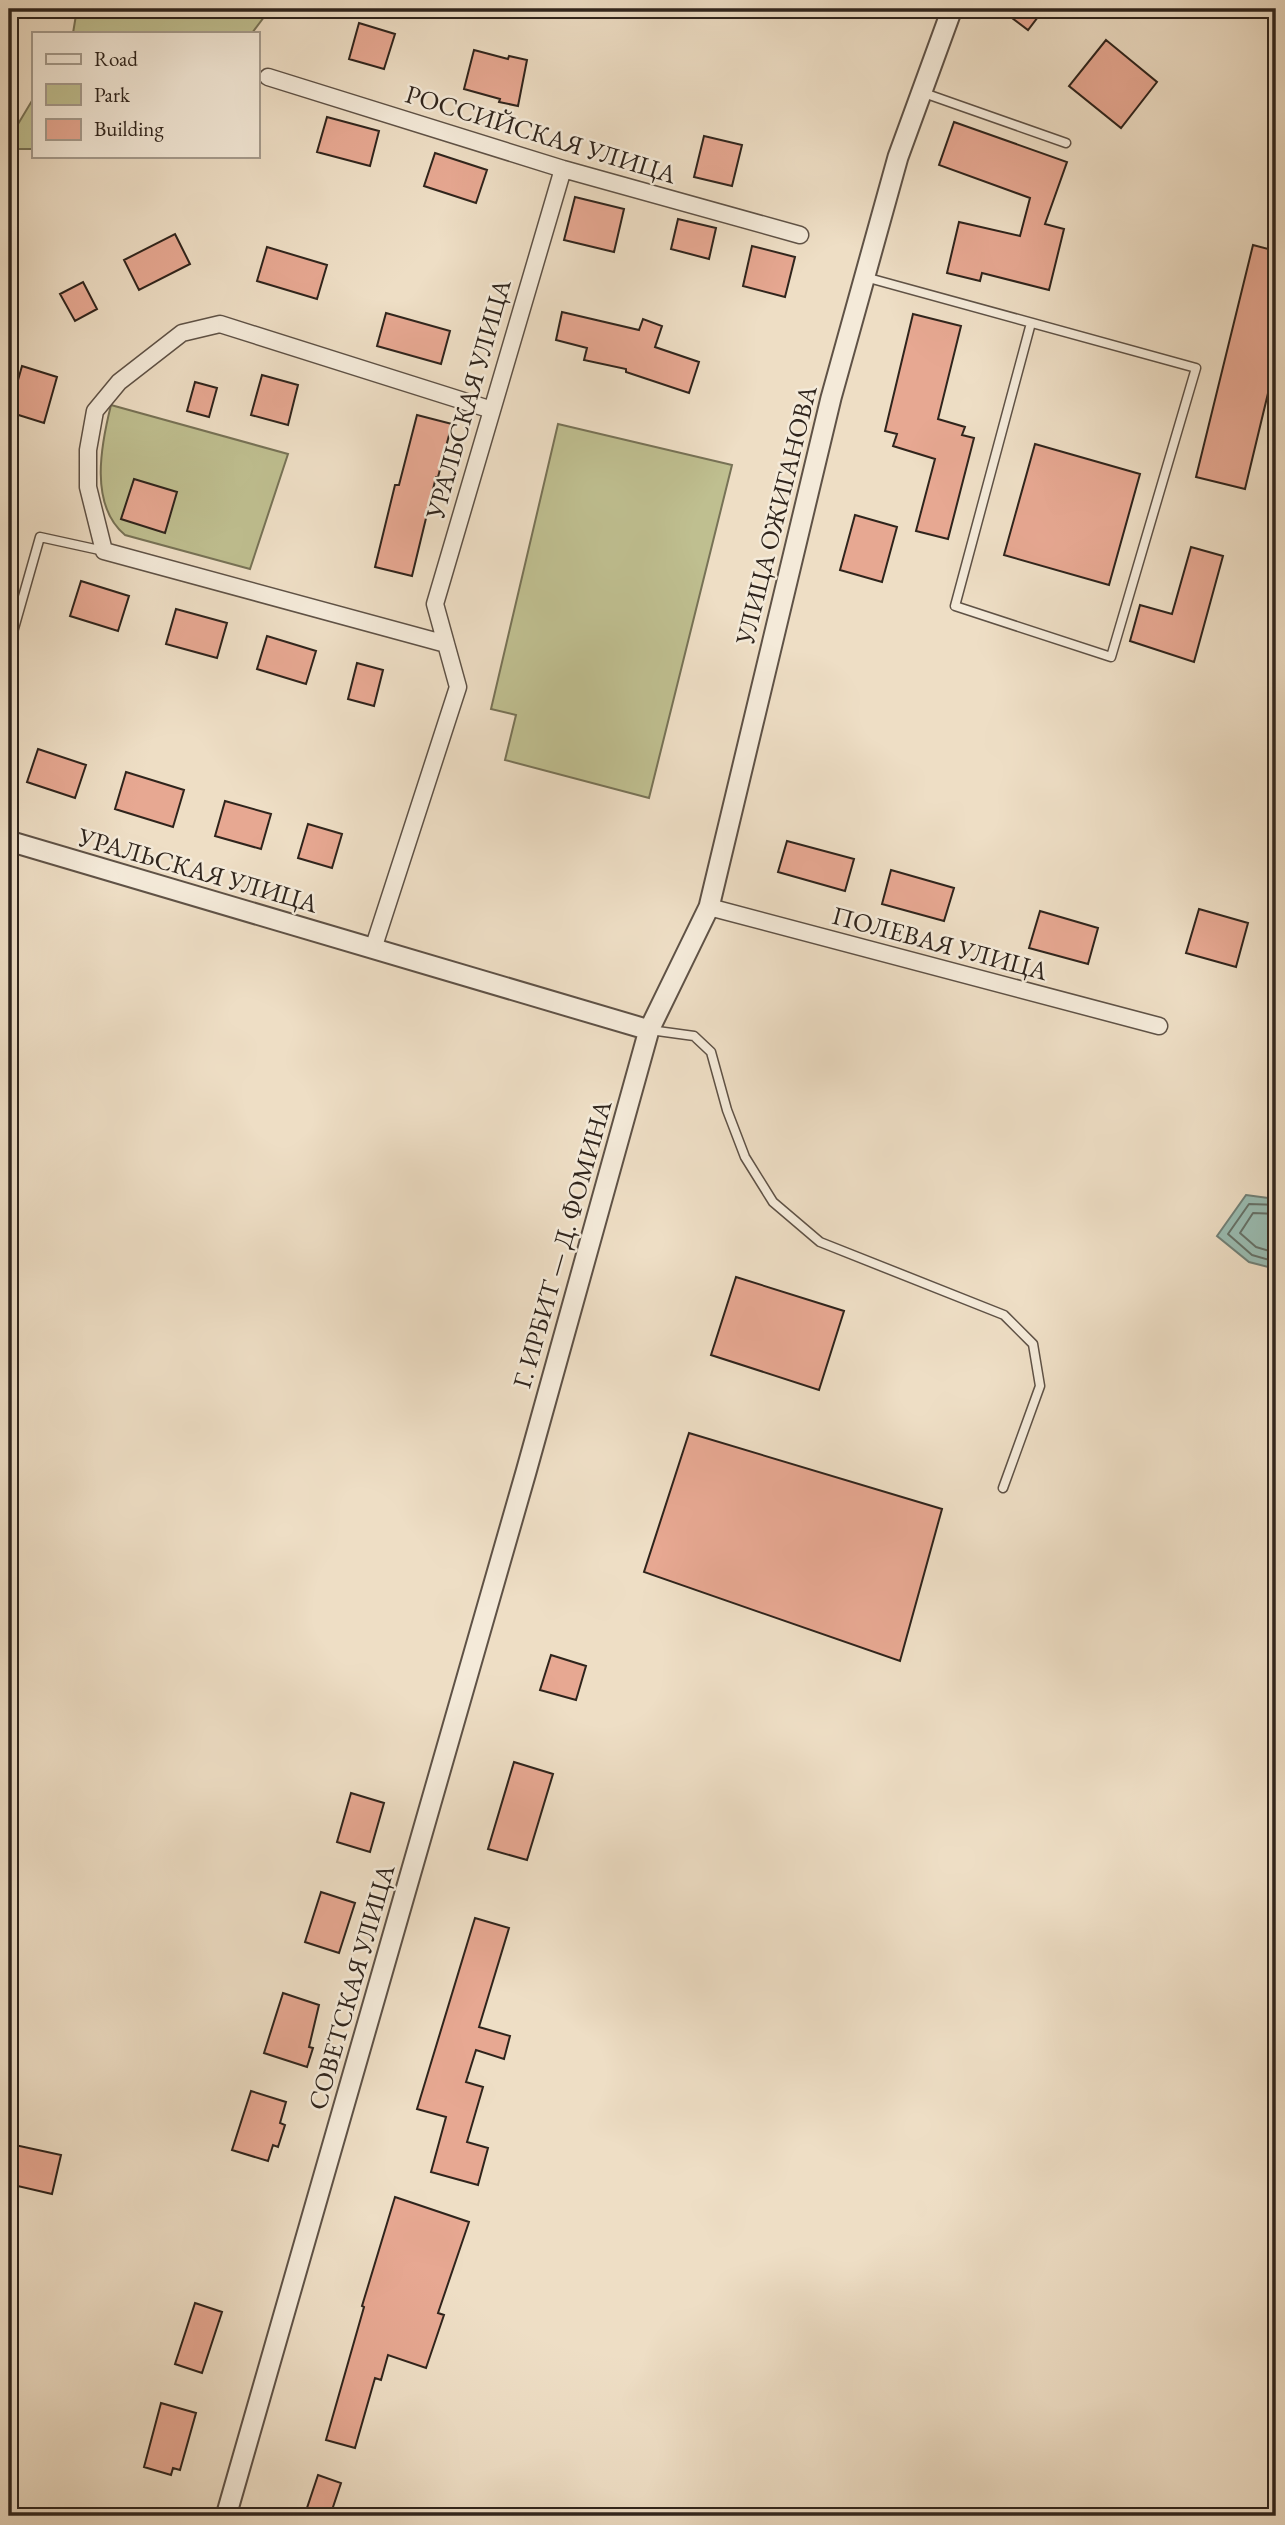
<svg xmlns="http://www.w3.org/2000/svg" width="1285" height="2525" viewBox="0 0 1285 2525" font-family="'EB Garamond',serif">
<style>
.green{fill:#bfbf90;stroke:#777256;stroke-width:2}
.water{fill:#99bcb2;stroke:#6f7f76;stroke-width:2}
.lines{fill:none;stroke-linecap:round;stroke-linejoin:round}
.shore{stroke:#647067;stroke-width:2}
.building{fill:#e7a892;stroke:#2f241c;stroke-width:2}
.service-casing{stroke:#5f5246;stroke-width:11}
.minor-casing{stroke:#5f5246;stroke-width:19}
.tertiary-casing{stroke:#5f5246;stroke-width:23}
.service{stroke:#f4ead9;stroke-width:8}
.minor{stroke:#f4ead9;stroke-width:16}
.tertiary{stroke:#f4ead9;stroke-width:19}
.labels{text-anchor:middle;stroke-width:5;stroke-linejoin:round;paint-order:stroke}
.street-label{font-size:26px;fill:#2f241c;stroke:#f4ead9}
</style>
<rect width="100%" height="100%" fill="#eedec5"/>
<filter id="stains"><feTurbulence type="fractalNoise" baseFrequency=".00286" numOctaves="4"/><feColorMatrix values="0 0 0 0 .2 0 0 0 0 .09 0 0 0 0 .02 0 0 0 .5 -.17"/></filter>
<radialGradient id="worn" r=".72"><stop offset=".6" stop-color="#630" stop-opacity="0"/><stop offset="1" stop-color="#630" stop-opacity=".3"/></radialGradient>
<path class="green" d="M 77,9 L 270,9 L 252,33 L 73,33 Z
M 33,99 L 33,149 L 9,149 L 9,139 Z
M 111,405 L 288,454 L 250,569 L 125,535 C 89,505 101,445 111,405 Z
M 558,424 L 732,465 L 649,798 L 505,760 L 516,715 L 491,709 Z"/>
<path class="water" d="M 1246,1195 L 1276,1199 L 1276,1269 L 1249,1262 L 1217,1236 Z"/>
<g class="lines">
<path class="shore" d="M 1276,1205 L 1249,1204 L 1228,1234 L 1252,1255 L 1276,1262
M 1276,1214 L 1253,1213 L 1240,1233 L 1256,1247 L 1276,1253"/>
</g>
<path class="building" d="M 1000,9 L 1044,9 L 1028,30 Z
M 359,23 L 395,34 L 384,69 L 349,59 Z
M 1106,40 L 1157,82 L 1121,128 L 1069,86 Z
M 474,50 L 508,59 L 509,56 L 527,60 L 518,106 L 499,102 L 500,99 L 464,89 Z
M 327,117 L 379,131 L 370,166 L 317,152 Z
M 954,122 L 1067,162 L 1045,224 L 1064,229 L 1049,290 L 982,273 L 980,281 L 947,273 L 959,222 L 1020,236 L 1030,198 L 939,165 Z
M 704,136 L 742,145 L 732,186 L 694,177 Z
M 435,153 L 487,170 L 476,203 L 424,186 Z
M 575,197 L 624,209 L 614,252 L 564,240 Z
M 678,219 L 716,228 L 709,259 L 671,249 Z
M 175,234 L 190,264 L 139,290 L 124,260 Z
M 1253,245 L 1276,251 L 1276,360 L 1245,489 L 1196,477 Z
M 752,246 L 795,257 L 785,297 L 743,286 Z
M 267,247 L 327,265 L 317,299 L 257,281 Z
M 83,282 L 97,309 L 75,321 L 60,294 Z
M 562,312 L 639,330 L 643,319 L 662,326 L 655,347 L 699,362 L 689,393 L 626,372 L 626,369 L 584,360 L 587,348 L 556,340 Z
M 386,313 L 450,331 L 441,364 L 377,346 Z
M 913,314 L 961,326 L 938,419 L 965,427 L 962,435 L 974,438 L 948,539 L 916,531 L 935,459 L 893,446 L 897,434 L 885,431 Z
M 22,366 L 57,377 L 44,423 L 9,412 Z
M 262,375 L 298,385 L 288,425 L 251,415 Z
M 195,382 L 217,388 L 209,417 L 187,411 Z
M 417,415 L 452,424 L 438,477 L 436,477 L 412,576 L 375,567 L 395,485 L 399,485 Z
M 1035,444 L 1140,474 L 1109,585 L 1004,555 Z
M 134,479 L 177,492 L 165,533 L 121,519 Z
M 855,515 L 897,527 L 882,582 L 840,570 Z
M 1191,547 L 1223,556 L 1194,662 L 1130,641 L 1140,605 L 1172,614 Z
M 81,581 L 129,596 L 118,631 L 70,616 Z
M 176,609 L 227,623 L 217,658 L 166,644 Z
M 267,636 L 316,651 L 306,684 L 257,669 Z
M 357,663 L 383,670 L 374,706 L 348,699 Z
M 38,749 L 86,765 L 75,798 L 27,782 Z
M 126,772 L 184,790 L 173,827 L 115,809 Z
M 225,801 L 271,814 L 261,849 L 215,836 Z
M 308,824 L 342,834 L 332,868 L 298,858 Z
M 787,841 L 854,859 L 845,891 L 778,872 Z
M 891,870 L 954,888 L 944,921 L 882,904 Z
M 1199,909 L 1248,923 L 1236,967 L 1186,953 Z
M 1040,911 L 1098,928 L 1088,964 L 1029,948 Z
M 736,1277 L 844,1311 L 819,1390 L 711,1355 Z
M 689,1433 L 942,1509 L 900,1661 L 644,1572 Z
M 551,1655 L 586,1666 L 576,1700 L 540,1690 Z
M 514,1762 L 553,1774 L 527,1860 L 488,1849 Z
M 351,1793 L 384,1803 L 370,1852 L 337,1842 Z
M 321,1892 L 355,1903 L 339,1953 L 305,1942 Z
M 475,1918 L 509,1928 L 479,2027 L 510,2036 L 504,2059 L 476,2050 L 466,2082 L 483,2087 L 467,2142 L 488,2148 L 478,2185 L 431,2172 L 446,2117 L 417,2109 Z
M 283,1993 L 319,2005 L 309,2047 L 313,2048 L 307,2067 L 264,2053 Z
M 251,2091 L 286,2102 L 280,2123 L 285,2125 L 278,2147 L 273,2145 L 268,2161 L 232,2150 Z
M 15,2145 L 61,2155 L 52,2194 L 9,2184 L 9,2173 Z
M 395,2197 L 469,2222 L 438,2313 L 444,2315 L 426,2368 L 388,2355 L 381,2380 L 375,2378 L 355,2448 L 326,2440 L 364,2307 L 362,2306 Z
M 195,2303 L 222,2312 L 202,2373 L 175,2364 Z
M 161,2403 L 196,2413 L 180,2470 L 173,2468 L 171,2475 L 144,2467 Z
M 318,2475 L 341,2483 L 330,2516 L 320,2516 L 306,2511 Z"/>
<g class="lines">
<g class="service-casing">
<path id="service" d="M 921,92 L 1066,143
M 865,277 L 1196,368 L 1111,657 L 955,606 L 1031,323
M 9,646 L 40,537 L 104,551
M 650,1030 L 694,1036 L 711,1052 L 727,1110 L 745,1157 L 773,1202 L 820,1242 L 1004,1315 L 1033,1344 L 1040,1386 L 1003,1488"/>
</g>
<g class="minor-casing">
<path id="minor" d="M 268,77 L 563,169 L 800,235
M 446,644 L 104,551 L 88,487 L 88,450 L 95,411 L 119,382 L 182,333 L 220,324 L 492,410
M 709,907 L 1159,1026
M 373,949 L 458,687 L 435,604 L 563,169"/>
</g>
<g class="tertiary-casing">
<path id="tertiary" d="M 9,841 L 649,1030
M 226,2516 L 526,1472 L 649,1030 L 709,907 L 831,398 L 898,157 L 952,9"/>
</g>
<use href="#service" class="service"/>
<use href="#minor" class="minor"/>
<use href="#tertiary" class="tertiary"/>
</g>
<g class="labels">
<g class="street-label">
<text transform="translate(541 134) rotate(17)" y="9">РОССИЙСКАЯ УЛИЦА</text>
<text transform="translate(468 399) rotate(-74)" y="9">УРАЛЬСКАЯ УЛИЦА</text>
<text transform="translate(776 515) rotate(-76)" y="9">УЛИЦА ОЖИГАНОВА</text>
<text transform="translate(198 870) rotate(16)" y="9">УРАЛЬСКАЯ УЛИЦА</text>
<text transform="translate(940 943) rotate(15)" y="9">ПОЛЕВАЯ УЛИЦА</text>
<text transform="translate(562 1244) rotate(-74)" y="9">Г. ИРБИТ — Д. ФОМИНА</text>
<text transform="translate(351 1987) rotate(-74)" y="9">СОВЕТСКАЯ УЛИЦА</text>
</g>
</g>
<rect width="1285" height="2525" fill="none" stroke="#eedec5" stroke-width="35"/>
<rect x="10" y="10" width="1264" height="2504" fill="none" stroke="#2f241c" stroke-width="3.5"/>
<rect x="18" y="18" width="1250" height="2490" fill="none" stroke="#2f241c" stroke-width="2"/>
<rect x="32" y="32" width="228" height="126" fill="#f4ead9" stroke="#a59b8d" stroke-width="2"/>
<rect x="46" y="54" width="35" height="10" fill="#f4ead9" stroke="#a59b8d" stroke-width="2"/>
<text x="94" y="66" font-size="21" fill="#2f241c">Road</text>
<rect x="46" y="84" width="35" height="21" fill="#bfbf90" stroke="#a59b8d" stroke-width="2"/>
<text x="94" y="102" font-size="21" fill="#2f241c">Park</text>
<rect x="46" y="119" width="35" height="21" fill="#e7a892" stroke="#a59b8d" stroke-width="2"/>
<text x="94" y="136" font-size="21" fill="#2f241c">Building</text>
<rect width="100%" height="100%" filter="url(#stains)"/>
<rect width="100%" height="100%" fill="url(#worn)"/>
</svg>
